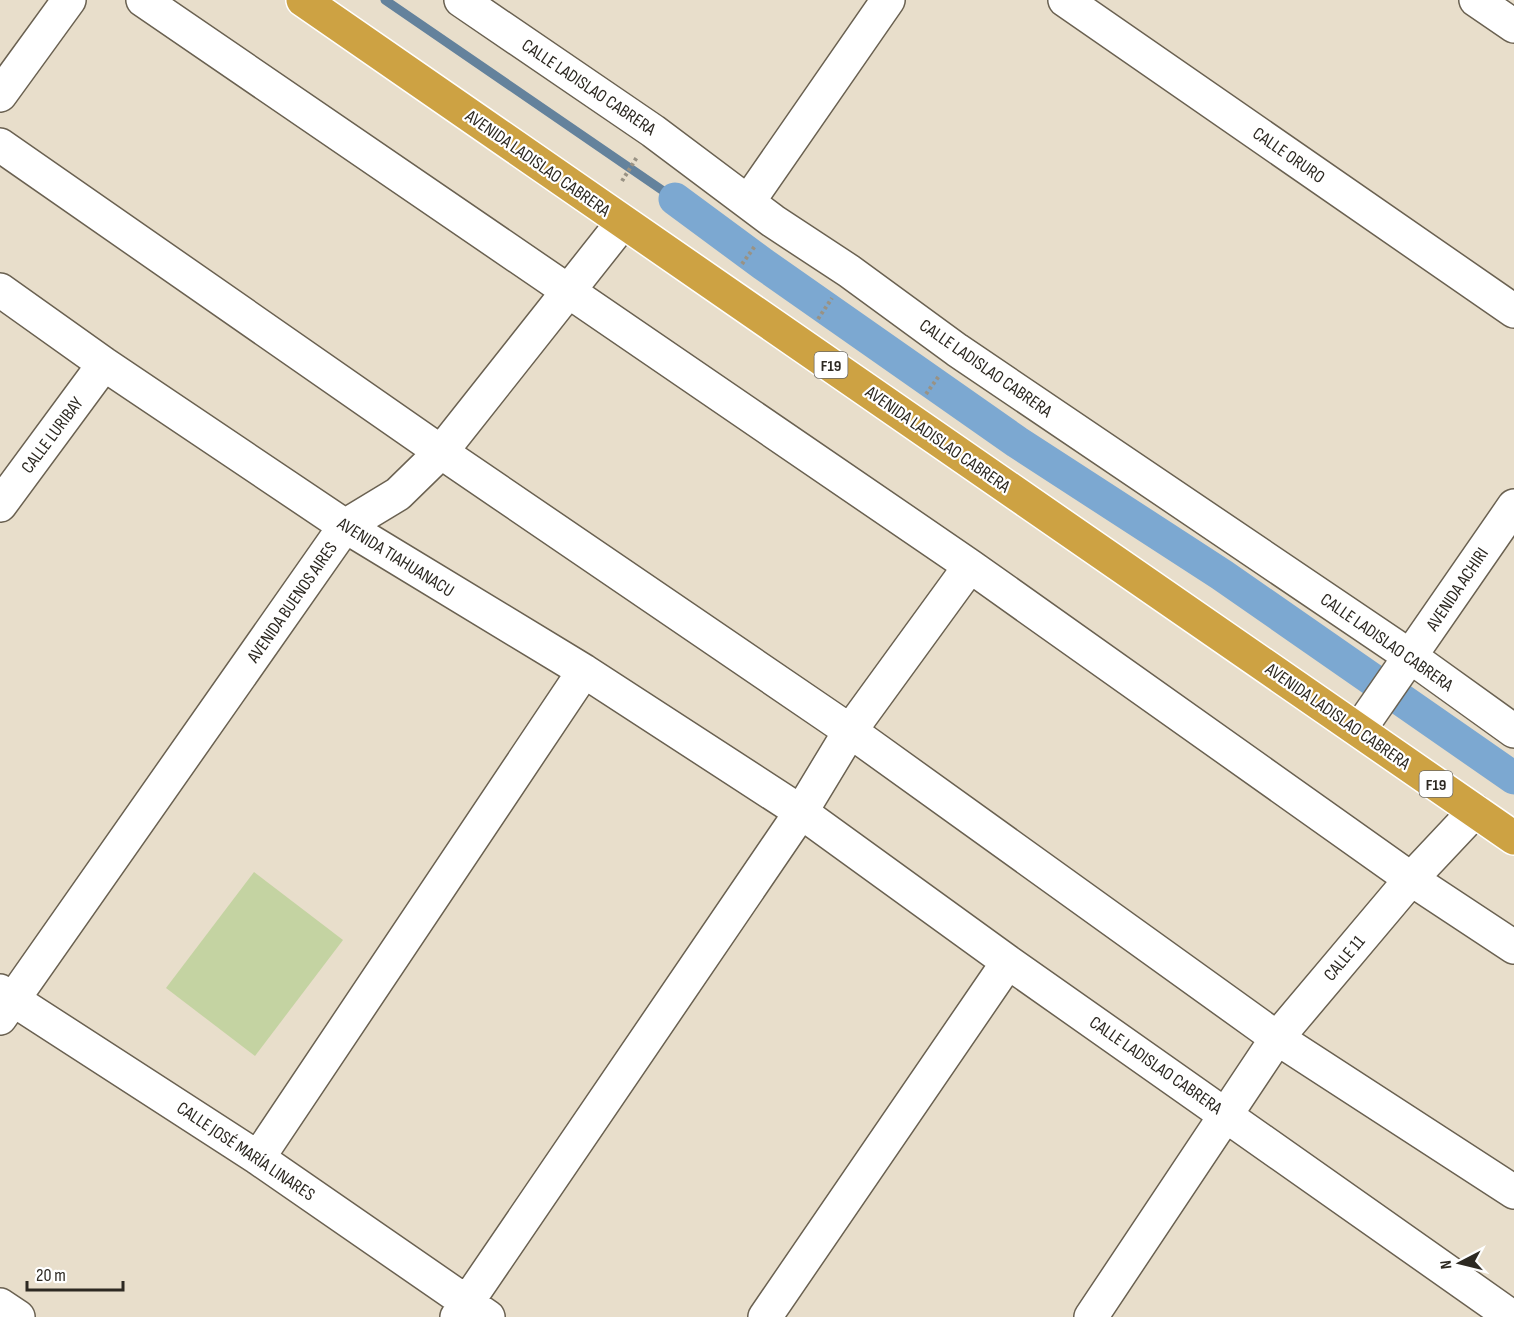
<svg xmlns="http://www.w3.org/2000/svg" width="1514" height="1317" viewBox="0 0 1514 1317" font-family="'Sofia Sans Condensed',sans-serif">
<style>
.green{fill:#c4d3a2}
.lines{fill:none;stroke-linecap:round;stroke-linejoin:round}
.stream{stroke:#64829c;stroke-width:9}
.canal{stroke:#7ca8d1;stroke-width:33}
.minor-casing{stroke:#6a6151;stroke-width:36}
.highway-casing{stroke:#fff;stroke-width:36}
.path{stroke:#999284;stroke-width:4;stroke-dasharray:3 3;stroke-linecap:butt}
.minor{stroke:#fff;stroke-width:33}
.highway{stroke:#cda243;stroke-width:33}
.labels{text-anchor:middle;stroke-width:4.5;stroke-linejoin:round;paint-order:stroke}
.shield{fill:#fff;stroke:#6c6964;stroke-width:1.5}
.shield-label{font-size:16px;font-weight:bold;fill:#2d2922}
.street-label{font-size:18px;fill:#2d2922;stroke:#fff}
</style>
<rect width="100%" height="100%" fill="#e8decb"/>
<path class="green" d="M 254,872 L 343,940 L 255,1056 L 166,988 Z"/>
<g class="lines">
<path class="stream" d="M 385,0 L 675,199"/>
<path class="canal" d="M 675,199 L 763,264 L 1017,442 L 1222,575 L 1514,778"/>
<g class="minor-casing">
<path id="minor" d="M 143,0 L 970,566 L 1411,879 L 1514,947
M 461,0 L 653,131 L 773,221 L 849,271 L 957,350 L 1411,657 L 1514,731
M 1065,0 L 1514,311
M 1476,0 L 1514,26
M 0,95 L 69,0
M 0,145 L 441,452 L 850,731 L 1277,1038 L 1514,1192
M 748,202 L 888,0
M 0,290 L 104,364 L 345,526 L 584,671 L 801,812 L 1008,962 L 1512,1317
M 0,505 L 104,364
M 1359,730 L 1514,506
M 0,991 L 258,1158 L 488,1317
M 0,1018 L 345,526 L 398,494 L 441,452 L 623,222
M 258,1158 L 584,671
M 0,1305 L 18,1317
M 457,1317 L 801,812 L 850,731 L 970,566
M 765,1317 L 1008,962
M 1091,1317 L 1277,1038 L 1411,879 L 1475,811"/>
</g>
<g class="highway-casing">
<path id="highway" d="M 303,0 L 1514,838"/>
</g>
<path class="path" d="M 622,181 L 637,157
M 742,264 L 755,246
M 818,319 L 832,298
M 926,394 L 939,376"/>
<use href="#minor" class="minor"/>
<use href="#highway" class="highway"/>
</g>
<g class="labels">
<g class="shield">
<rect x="814.5" y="352" width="33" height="26" rx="4.5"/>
<rect x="1419.5" y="771" width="33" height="26" rx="4.5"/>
</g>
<g class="shield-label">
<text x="831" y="371">F19</text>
<text x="1436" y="790">F19</text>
</g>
<g class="street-label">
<text transform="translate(589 87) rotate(34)" y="6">CALLE LADISLAO CABRERA</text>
<text transform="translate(1289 155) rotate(35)" y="6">CALLE ORURO</text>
<text transform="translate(538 163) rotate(35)" y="6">AVENIDA LADISLAO CABRERA</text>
<text transform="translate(986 368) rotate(35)" y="6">CALLE LADISLAO CABRERA</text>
<text transform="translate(52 435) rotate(-53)" y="6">CALLE LURIBAY</text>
<text transform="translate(938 439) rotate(35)" y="6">AVENIDA LADISLAO CABRERA</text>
<text transform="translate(396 557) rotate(32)" y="6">AVENIDA TIAHUANACU</text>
<text transform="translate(1457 589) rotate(-56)" y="6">AVENIDA ACHIRI</text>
<text transform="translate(292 602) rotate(-55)" y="6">AVENIDA BUENOS AIRES</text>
<text transform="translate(1387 642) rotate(35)" y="6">CALLE LADISLAO CABRERA</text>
<text transform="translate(1338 716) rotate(35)" y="6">AVENIDA LADISLAO CABRERA</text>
<text transform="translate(1344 958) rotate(-50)" y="6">CALLE 11</text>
<text transform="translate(1156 1065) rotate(35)" y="6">CALLE LADISLAO CABRERA</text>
<text transform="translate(246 1151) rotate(34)" y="6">CALLE JOSÉ MARÍA LINARES</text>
</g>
</g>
<g transform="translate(1460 1263) rotate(263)" stroke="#ffffff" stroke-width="4.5" paint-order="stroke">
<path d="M0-4.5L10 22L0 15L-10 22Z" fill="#2d2922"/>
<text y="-9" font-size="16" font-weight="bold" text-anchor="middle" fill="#2d2922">N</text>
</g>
<path d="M27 1281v9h96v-9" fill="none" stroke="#2d2922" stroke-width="3"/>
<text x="36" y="1281" font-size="18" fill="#2d2922" stroke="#ffffff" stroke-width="4.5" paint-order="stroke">20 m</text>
</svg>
